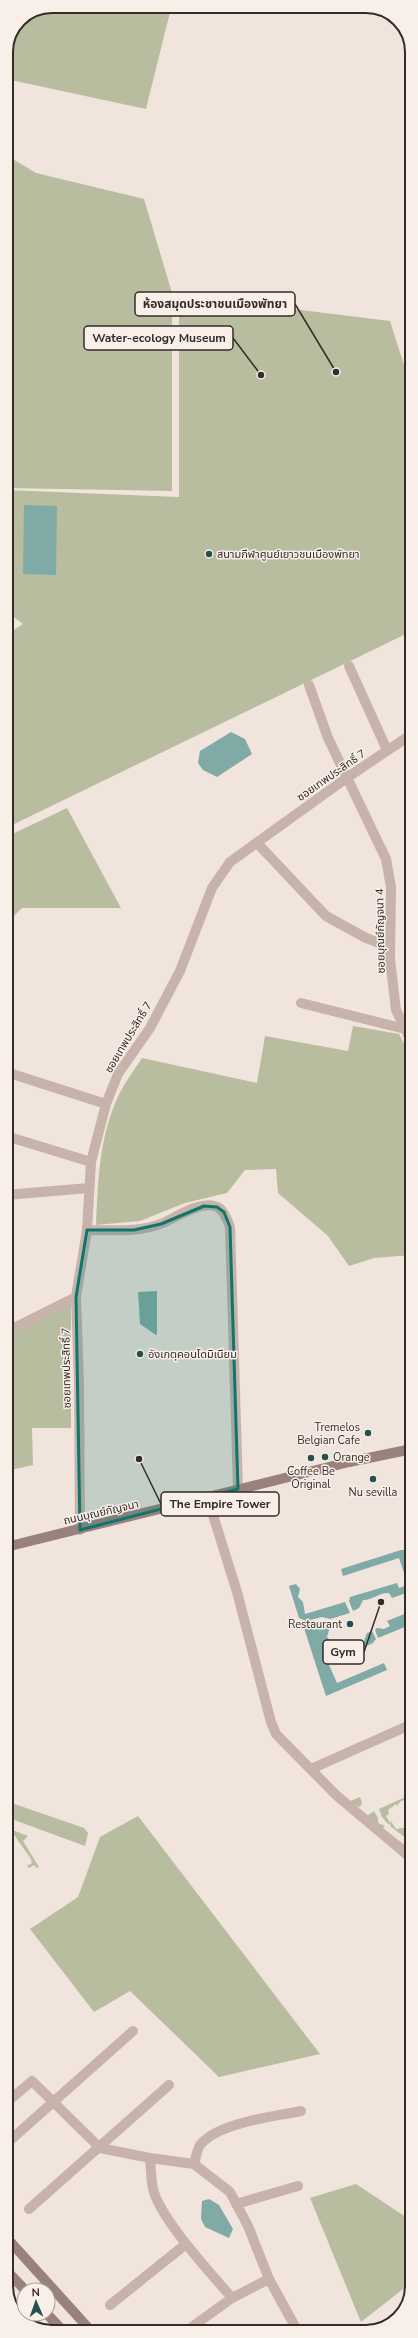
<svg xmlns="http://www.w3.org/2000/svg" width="418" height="2338" viewBox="0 0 418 2338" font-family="'Nunito Sans','Noto Sans Thai',sans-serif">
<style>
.green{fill:#b8bd9f}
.water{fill:#7faaa5}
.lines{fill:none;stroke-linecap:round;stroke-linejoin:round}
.street{stroke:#c7b3aa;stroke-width:10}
.secondary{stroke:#9a827c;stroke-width:10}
.marked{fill:#0f766e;fill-opacity:0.2;stroke:#0f766e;stroke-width:3;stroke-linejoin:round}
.poi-dot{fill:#23524e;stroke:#f8efe9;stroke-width:1.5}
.labels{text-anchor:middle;stroke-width:3;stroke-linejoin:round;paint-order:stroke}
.poi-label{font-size:11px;fill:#352b29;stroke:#f8efe9;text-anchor:start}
.street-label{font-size:11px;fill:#352b29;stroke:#f8efe9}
.rim{fill:none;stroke:#352b29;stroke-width:2}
.leader{fill:none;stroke:#352b29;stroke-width:1.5}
.callout-dot{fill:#352b29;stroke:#f8efe9;stroke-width:1.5}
.callout{fill:#f8efe9;stroke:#352b29;stroke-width:1.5}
.callout-label{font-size:12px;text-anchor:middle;font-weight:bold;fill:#352b29}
</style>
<rect width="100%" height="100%" fill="#f0e4dd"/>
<path class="green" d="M 52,6 L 171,8 L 146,109 L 6,79 L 6,52 L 20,19 Z
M 6,155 L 36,173 L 144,199 L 172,293 L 172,491 L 6,488 Z
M 179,295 L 390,321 L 412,390 L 412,631 L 6,828 L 6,635 L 23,624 L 6,611 L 6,490 L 179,497 Z
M 67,808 L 121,908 L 22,908 L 6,924 L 6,837 Z
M 353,1026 L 399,1034 L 412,1059 L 412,1255 L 374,1258 L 349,1266 L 328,1236 L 278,1193 L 276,1169 L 245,1170 L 227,1193 L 185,1203 L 140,1221 L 96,1225 C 98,1182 99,1141 116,1101 C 122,1086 133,1072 142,1058 L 257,1083 L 265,1036 L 348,1051 Z
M 71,1304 L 71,1428 L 32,1428 L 33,1465 L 6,1471 L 6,1335 Z
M 412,1794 L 412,1798 L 401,1801 L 397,1806 L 396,1804 L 388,1810 L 389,1814 L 386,1816 L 390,1823 L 389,1825 L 382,1817 L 379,1809 Z
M 360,1797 L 362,1803 L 360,1807 L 348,1802 Z
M 6,1801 L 84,1828 L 88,1833 L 85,1846 L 6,1817 Z
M 374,1811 L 378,1818 L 378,1823 L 385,1826 L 383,1828 L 407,1847 L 409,1846 L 412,1848 L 412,1854 L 367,1816 Z
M 138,1816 L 320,2054 L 219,2077 L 130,1991 L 94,2012 L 30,1929 L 78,1897 L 100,1837 Z
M 391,1821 L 396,1829 L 403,1828 L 409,1823 L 412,1824 L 411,1842 L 390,1826 Z
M 10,1829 L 28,1836 L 23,1841 L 39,1867 L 37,1868 L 34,1865 L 29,1868 L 27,1866 L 32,1863 L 31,1859 Z
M 356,2184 L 412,2221 L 412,2282 L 361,2322 L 310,2198 Z"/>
<path class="water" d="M 24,505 L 57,506 L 56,575 L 23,574 Z
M 231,732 L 245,739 L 252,754 L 217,777 L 203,770 L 198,763 L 200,751 Z
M 157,1291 L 157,1334 L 156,1335 L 140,1324 L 138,1292 Z
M 401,1550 L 405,1550 C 415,1560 412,1578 412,1591 L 392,1598 L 389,1593 C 380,1592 373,1600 363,1600 L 359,1608 L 353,1611 L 349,1601 L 350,1597 L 397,1583 L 399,1588 L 408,1585 L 399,1558 L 343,1576 L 341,1569 Z
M 296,1584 L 300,1589 L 298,1597 L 303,1602 L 305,1614 L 345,1602 L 350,1613 L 330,1619 L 322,1617 L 306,1621 L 299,1618 L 289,1586 Z
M 409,1606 L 412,1607 L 412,1624 L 378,1638 L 375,1630 L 377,1628 L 384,1629 L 390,1626 L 387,1621 L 407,1613 Z
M 334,1621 L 337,1627 L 329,1630 L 327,1637 L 331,1642 L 344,1648 L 347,1648 L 351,1641 L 359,1643 L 364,1641 L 367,1633 L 372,1631 L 376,1639 L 373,1643 L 337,1659 L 335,1654 L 326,1658 L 337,1683 L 384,1663 L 387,1670 L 326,1696 L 304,1628 L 307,1624 L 322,1624 Z
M 209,2199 L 219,2205 L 233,2229 L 229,2238 L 205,2227 L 201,2219 L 202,2201 Z"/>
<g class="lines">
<path class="street" d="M 349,666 L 387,750
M 309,685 L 328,738 L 386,859 L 391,887 L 390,959 L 396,1010 L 412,1043
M 257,843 L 326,916 L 366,938 L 390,947
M 301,1003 L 405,1029
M 6,1072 L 106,1104
M 6,1136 L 91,1162
M 6,1195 L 89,1188
M 87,1230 C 112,1230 139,1233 163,1223 C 177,1217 201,1200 217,1207 C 225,1211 227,1220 230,1227 L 238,1489
M 6,1332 L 76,1297
M 208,1499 L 237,1592 L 271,1722 L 276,1734 L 336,1795 L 412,1859
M 80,1530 L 79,1383 L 76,1297 L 87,1230 L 91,1162 L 106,1104 L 118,1074 L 150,1028 L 180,971 L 212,888 L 230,862 L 348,777 L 412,734
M 311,1769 L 412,1724
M 6,2103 L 32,2081 L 100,2148 L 150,2158 L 194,2164 L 230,2192 L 248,2226 L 269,2279 L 298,2332
M 6,2144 L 133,2031
M 150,2158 C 151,2168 151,2179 153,2189 C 161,2220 210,2272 232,2298
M 194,2164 C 196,2158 197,2148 201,2144 C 220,2122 273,2117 301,2111
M 236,2204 L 298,2186
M 29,2209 L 169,2085
M 110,2305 L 186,2244
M 185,2332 L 232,2298 L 269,2279"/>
<path class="secondary" d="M 6,1547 L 349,1462 L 412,1449
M 6,2237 L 92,2332
M 6,2270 L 25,2290
M 47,2314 L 64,2332"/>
</g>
<path class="marked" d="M 204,1206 L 217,1207 L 224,1212 L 230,1227 L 238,1489 L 80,1530 L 76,1297 L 87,1230 L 134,1230 L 161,1224 Z"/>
<g class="poi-dot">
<circle cx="209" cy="554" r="4"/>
<circle cx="140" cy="1354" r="4"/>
<circle cx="368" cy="1433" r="4"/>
<circle cx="325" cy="1457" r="4"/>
<circle cx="311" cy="1458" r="4"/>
<circle cx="373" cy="1479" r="4"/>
<circle cx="350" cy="1624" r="4"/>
</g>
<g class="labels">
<g class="poi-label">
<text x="217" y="558">สนามกีฬาศูนย์เยาวชนเมืองพัทยา</text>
<text x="148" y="1358">อังเกตุคอนโดมิเนียม</text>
<text x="360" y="1431" text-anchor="end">Tremelos<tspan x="360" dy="13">Belgian Cafe</tspan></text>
<text x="333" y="1461">Orange</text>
<text x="311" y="1475" text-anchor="middle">Coffee Be<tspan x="311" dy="13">Original</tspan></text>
<text x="373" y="1496" text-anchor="middle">Nu sevilla</text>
<text x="342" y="1628" text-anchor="end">Restaurant</text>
</g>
<g class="street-label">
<text transform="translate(331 775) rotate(-35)" y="4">ซอยเทพประสิทธิ์ 7</text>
<text transform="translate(380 931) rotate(-91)" y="4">ซอยบุณย์กัญจนา 4</text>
<text transform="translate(128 1037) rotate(-59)" y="4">ซอยเทพประสิทธิ์ 7</text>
<text transform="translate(66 1368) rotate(-91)" y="4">ซอยเทพประสิทธิ์ 7</text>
<text transform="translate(101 1512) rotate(-13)" y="4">ถนนบุณย์กัญจนา</text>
</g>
</g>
<path d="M0 0H418V2338H0ZM52 13H366A39 39 0 0 1 405 52V2286A39 39 0 0 1 366 2325H52A39 39 0 0 1 13 2286V52A39 39 0 0 1 52 13Z" fill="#f8efe9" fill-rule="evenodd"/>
<path class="rim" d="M52 13H366A39 39 0 0 1 405 52V2286A39 39 0 0 1 366 2325H52A39 39 0 0 1 13 2286V52A39 39 0 0 1 52 13Z"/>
<path class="leader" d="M336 372L295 304M261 375L233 338M139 1459L161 1504M381 1602L364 1652"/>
<g class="callout-dot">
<circle cx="336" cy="372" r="4"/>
<circle cx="261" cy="375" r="4"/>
<circle cx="139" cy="1459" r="4"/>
<circle cx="381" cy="1602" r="4"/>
</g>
<g class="callout">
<rect x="135" y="292" width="160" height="24" rx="4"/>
<rect x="84" y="326" width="149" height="24" rx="4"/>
<rect x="161" y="1492" width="118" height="24" rx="4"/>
<rect x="323" y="1640" width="41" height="24" rx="4"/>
</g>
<g class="callout-label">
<text x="215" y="308">ห้องสมุดประชาชนเมืองพัทยา</text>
<text x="159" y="342">Water-ecology Museum</text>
<text x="220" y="1508">The Empire Tower</text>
<text x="343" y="1656">Gym</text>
</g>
<g transform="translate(36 2302) rotate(358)"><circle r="19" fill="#f8efe9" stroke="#aaa19c"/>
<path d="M0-3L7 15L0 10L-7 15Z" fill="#23524e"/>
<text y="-6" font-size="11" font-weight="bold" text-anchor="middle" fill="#352b29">N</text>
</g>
</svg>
